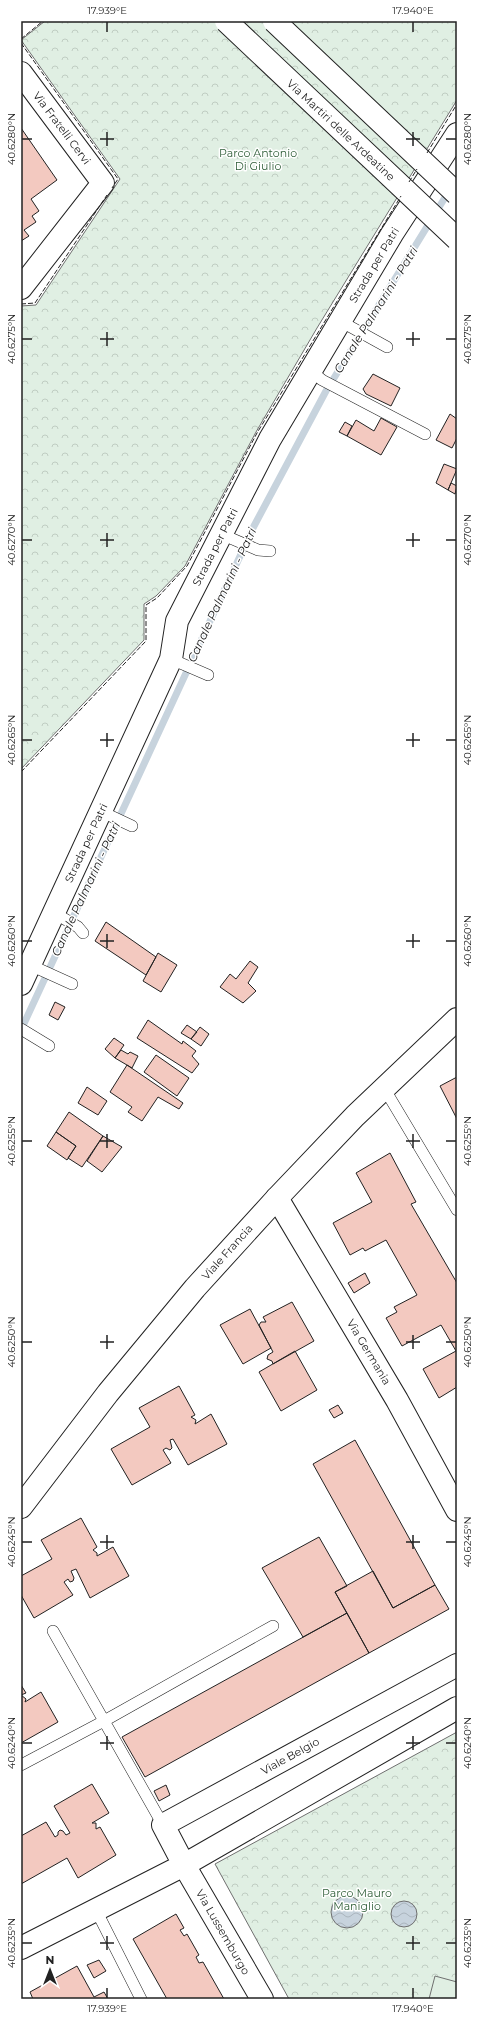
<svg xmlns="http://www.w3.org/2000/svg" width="478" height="2020" viewBox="0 0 478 2020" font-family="Montserrat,sans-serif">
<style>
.park{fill:url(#park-crowns);stroke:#6f6f6f}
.pitch{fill:#e0efe3;stroke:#6f6f6f}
.water{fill:url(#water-waves);stroke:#6f6f6f}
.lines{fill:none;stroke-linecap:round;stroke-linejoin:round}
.stream{stroke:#c7d3dd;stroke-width:7}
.building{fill:#f3c9c0;stroke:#222}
.lane-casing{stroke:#222;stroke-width:12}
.street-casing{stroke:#222;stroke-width:24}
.secondary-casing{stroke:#222;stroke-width:24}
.lane{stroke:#fff;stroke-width:11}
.street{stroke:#fff;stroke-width:22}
.secondary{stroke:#fff;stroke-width:22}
.secondary-bridge-casing{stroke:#222;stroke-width:24;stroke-linecap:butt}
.secondary-bridge{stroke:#fff;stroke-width:22}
.fence{stroke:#222;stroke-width:1;stroke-dasharray:5 2;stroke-linecap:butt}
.ticks{fill:none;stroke:#222;stroke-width:1.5}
.labels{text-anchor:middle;stroke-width:3;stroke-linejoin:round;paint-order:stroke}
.street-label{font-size:11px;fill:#222;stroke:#fff}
.park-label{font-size:11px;fill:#2f5e38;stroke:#fff}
.water-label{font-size:12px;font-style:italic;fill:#222;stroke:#fff}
.neatline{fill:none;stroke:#222;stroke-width:1.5}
.ticks-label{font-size:10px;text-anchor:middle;fill:#222}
</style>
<defs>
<pattern id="park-crowns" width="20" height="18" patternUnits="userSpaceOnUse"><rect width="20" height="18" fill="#e0efe3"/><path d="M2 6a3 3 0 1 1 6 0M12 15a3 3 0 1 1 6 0" fill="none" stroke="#c0cdc2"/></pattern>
<pattern id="water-waves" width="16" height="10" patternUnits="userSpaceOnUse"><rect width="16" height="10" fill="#c7d3dd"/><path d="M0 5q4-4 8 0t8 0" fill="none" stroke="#abb5bd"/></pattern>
</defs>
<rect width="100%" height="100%" fill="#fff"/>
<path class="park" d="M 45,21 L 457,21 L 457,100 L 317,328 L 256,432 L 185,566 L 156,596 L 144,604 L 144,640 L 21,769 L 21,306 L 36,305 L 120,179 L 21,40 Z
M 457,1732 L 457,1999 L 289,1999 L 215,1864 Z"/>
<path class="pitch" d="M 435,1976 L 457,1982 L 457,1999 L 429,1999 Z"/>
<path class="water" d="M331 1912a16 16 0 1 1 32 0a16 16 0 1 1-32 0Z
M391 1914a13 13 0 1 1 26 0a13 13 0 1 1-26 0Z"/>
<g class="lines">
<path class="stream" d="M 21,1030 L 254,526 L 326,391 L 457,178"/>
</g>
<path class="building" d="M 21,128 L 57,180 L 31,199 L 39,211 L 32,216 L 36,222 L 24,230 L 29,236 L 21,241 Z
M 373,374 L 400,388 L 391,406 L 366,394 L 363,389 Z
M 450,414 L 457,419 L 457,438 L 452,448 L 436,440 Z
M 381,418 L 397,427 L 381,455 L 347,436 L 356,420 L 374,431 Z
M 345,422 L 352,426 L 347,436 L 339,432 Z
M 444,464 L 457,469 L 448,490 L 436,483 Z
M 451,483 L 457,486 L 455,494 L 448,490 Z
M 106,922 L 156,957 L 146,975 L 95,941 Z
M 158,953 L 177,965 L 161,992 L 143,981 Z
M 250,961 L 258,967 L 248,983 L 256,991 L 243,1003 L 220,987 L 230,974 L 236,979 Z
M 55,1002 L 65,1007 L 58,1020 L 49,1015 Z
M 148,1020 L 182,1044 L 183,1041 L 196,1051 L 192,1056 L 199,1064 L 192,1073 L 137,1038 Z
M 187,1025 L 197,1032 L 191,1039 L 181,1033 Z
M 200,1027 L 209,1034 L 201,1046 L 191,1039 Z
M 114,1038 L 124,1045 L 115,1058 L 105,1049 Z
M 121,1050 L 128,1054 L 130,1052 L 138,1056 L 132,1068 L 115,1058 Z
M 156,1055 L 189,1078 L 177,1096 L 144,1072 Z
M 127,1065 L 183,1103 L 179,1109 L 158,1097 L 142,1121 L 128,1112 L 132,1107 L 110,1092 Z
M 457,1077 L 457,1119 L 440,1086 Z
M 87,1087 L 107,1101 L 98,1115 L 78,1103 Z
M 69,1112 L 103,1136 L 82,1167 L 68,1158 L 76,1146 L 56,1132 Z
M 56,1132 L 76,1146 L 67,1160 L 47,1146 Z
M 103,1136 L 122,1147 L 102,1172 L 87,1161 Z
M 390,1153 L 416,1202 L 411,1204 L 457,1283 L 457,1387 L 439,1398 L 423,1369 L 456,1351 L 441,1325 L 402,1346 L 386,1318 L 397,1312 L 394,1307 L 417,1295 L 386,1240 L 365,1251 L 363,1248 L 350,1255 L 333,1223 L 372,1202 L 356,1173 Z
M 365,1273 L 370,1283 L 354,1293 L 348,1283 Z
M 292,1302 L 314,1341 L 273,1364 L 272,1361 L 267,1359 L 268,1355 L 273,1352 L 259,1325 L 261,1322 L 266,1322 L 263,1317 Z
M 250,1309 L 271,1348 L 243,1364 L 220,1325 Z
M 295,1351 L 317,1390 L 281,1411 L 259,1372 Z
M 179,1386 L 195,1415 L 191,1417 L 196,1420 L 195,1424 L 211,1414 L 227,1444 L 188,1465 L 173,1439 L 170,1440 L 172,1448 L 170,1450 L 166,1448 L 163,1450 L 171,1463 L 132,1485 L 111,1449 L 150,1427 L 139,1408 Z
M 338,1405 L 343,1413 L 334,1418 L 329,1410 Z
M 355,1440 L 435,1585 L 393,1608 L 313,1464 Z
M 81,1518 L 97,1547 L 93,1550 L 97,1553 L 97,1556 L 113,1547 L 129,1576 L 90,1598 L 76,1569 L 71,1571 L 74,1578 L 73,1581 L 70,1582 L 68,1579 L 64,1582 L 73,1595 L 34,1618 L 21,1595 L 21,1576 L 52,1559 L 41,1540 Z
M 319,1537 L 347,1586 L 335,1592 L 347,1613 L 303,1637 L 262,1568 Z
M 373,1571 L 393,1608 L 435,1585 L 449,1609 L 369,1653 L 335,1592 Z
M 347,1613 L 369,1653 L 145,1777 L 122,1737 Z
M 21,1685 L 26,1693 L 21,1695 L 26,1699 L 25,1702 L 41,1692 L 58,1722 L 21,1743 Z
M 92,1784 L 109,1813 L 92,1823 L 96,1823 L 96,1829 L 100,1827 L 116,1855 L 78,1878 L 67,1858 L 21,1884 L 21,1836 L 46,1822 L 55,1837 L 58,1835 L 58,1832 L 60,1830 L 63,1831 L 66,1835 L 70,1833 L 54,1806 Z
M 166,1785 L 170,1795 L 159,1801 L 154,1791 Z
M 176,1914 L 184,1928 L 180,1930 L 184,1936 L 187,1934 L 199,1955 L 196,1957 L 199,1963 L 203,1962 L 224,1999 L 167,1999 L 133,1939 Z
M 99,1960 L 106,1971 L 94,1978 L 87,1965 Z
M 77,1966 L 94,1997 L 104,1992 L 108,1999 L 33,1999 L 30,1992 Z"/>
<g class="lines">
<g class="lane-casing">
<path id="lane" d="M 340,321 L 387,347
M 311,371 L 322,380 L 425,434
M 221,534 L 258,550 L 270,551
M 171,659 L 208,675
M 100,811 L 132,826
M 53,912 L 78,927 L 83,933
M 30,965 L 72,984
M 21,1029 L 49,1046
M 384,1088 L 457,1210
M 53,1631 L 163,1825
M 21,1765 L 104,1721 L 273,1626
M 96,1910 L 141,1999"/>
</g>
<g class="street-casing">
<path id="street" d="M 21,73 L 103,183 L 21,288
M 21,984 L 171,659 L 177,621 L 270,439 L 392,234 L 457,134
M 277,1198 L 397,1400 L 457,1510
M 21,1948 L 184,1865 L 457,1708
M 262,1999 L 184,1865 L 163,1825 L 457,1665"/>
</g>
<g class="secondary-casing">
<path id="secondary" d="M 21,1507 L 108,1393 L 195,1288 L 277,1198 L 355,1116 L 457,1019"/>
</g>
<use href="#lane" class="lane"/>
<use href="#street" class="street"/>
<use href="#secondary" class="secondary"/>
<g class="secondary-bridge-casing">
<path id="secondary-bridge" d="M 226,21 L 457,239
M 274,21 L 457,194"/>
</g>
<use href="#secondary-bridge" class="secondary-bridge"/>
<path class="fence" d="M 21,39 L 43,21
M 21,43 L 118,179 L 112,188
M 427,153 L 457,104
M 409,182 L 417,169
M 21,304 L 35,303 L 107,195
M 21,772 L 146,641 L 146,605 L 157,598 L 187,566 L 257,433 L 401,196"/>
</g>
<path class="ticks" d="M 107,22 L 107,32M 413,22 L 413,32M 107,132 L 107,146M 413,132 L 413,146M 22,139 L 32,139M 100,139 L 114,139M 406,139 L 420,139M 446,139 L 456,139M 107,332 L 107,346M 413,332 L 413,346M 22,339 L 32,339M 100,339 L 114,339M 406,339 L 420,339M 446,339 L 456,339M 107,533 L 107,547M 413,533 L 413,547M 22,540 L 32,540M 100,540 L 114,540M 406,540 L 420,540M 446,540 L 456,540M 107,733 L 107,747M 413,733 L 413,747M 22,740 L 32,740M 100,740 L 114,740M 406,740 L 420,740M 446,740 L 456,740M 107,934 L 107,948M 413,934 L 413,948M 22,941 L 32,941M 100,941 L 114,941M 406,941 L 420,941M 446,941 L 456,941M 107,1134 L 107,1148M 413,1134 L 413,1148M 22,1141 L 32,1141M 100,1141 L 114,1141M 406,1141 L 420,1141M 446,1141 L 456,1141M 107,1335 L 107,1349M 413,1335 L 413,1349M 22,1342 L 32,1342M 100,1342 L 114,1342M 406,1342 L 420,1342M 446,1342 L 456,1342M 107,1535 L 107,1549M 413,1535 L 413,1549M 22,1542 L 32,1542M 100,1542 L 114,1542M 406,1542 L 420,1542M 446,1542 L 456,1542M 107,1736 L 107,1750M 413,1736 L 413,1750M 22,1743 L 32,1743M 100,1743 L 114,1743M 406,1743 L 420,1743M 446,1743 L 456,1743M 107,1936 L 107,1950M 413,1936 L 413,1950M 22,1943 L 32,1943M 100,1943 L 114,1943M 406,1943 L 420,1943M 446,1943 L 456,1943M 107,1988 L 107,1998M 413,1988 L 413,1998"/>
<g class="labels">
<g class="street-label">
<text transform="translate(62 128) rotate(53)" y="4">Via Fratelli Cervi</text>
<text transform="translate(341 130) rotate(43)" y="4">Via Martiri delle Ardeatine</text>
<text transform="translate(374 265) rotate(-59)" y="4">Strada per Patri</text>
<text transform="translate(215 547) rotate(-63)" y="4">Strada per Patri</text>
<text transform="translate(86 843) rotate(-65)" y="4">Strada per Patri</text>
<text transform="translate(227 1252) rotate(-48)" y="4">Viale Francia</text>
<text transform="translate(369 1352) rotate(59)" y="4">Via Germania</text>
<text transform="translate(290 1756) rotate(-29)" y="4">Viale Belgio</text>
<text transform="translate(223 1932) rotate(60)" y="4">Via Lussemburgo</text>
</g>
<g class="park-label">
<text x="258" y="157">Parco Antonio<tspan x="258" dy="13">Di Giulio</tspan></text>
<text x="357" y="1897">Parco Mauro<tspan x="357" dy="13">Maniglio</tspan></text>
</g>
<g class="water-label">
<text transform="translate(376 310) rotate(-58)" y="4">Canale Palmarini - Patri</text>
<text transform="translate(222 595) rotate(-65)" y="4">Canale Palmarini - Patri</text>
<text transform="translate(86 889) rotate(-65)" y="4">Canale Palmarini - Patri</text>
</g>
</g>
<rect width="478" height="2020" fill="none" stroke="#ffffff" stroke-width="44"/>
<g transform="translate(50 1970)" stroke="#ffffff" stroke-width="3" paint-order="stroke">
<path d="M0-3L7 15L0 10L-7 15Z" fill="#222222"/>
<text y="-6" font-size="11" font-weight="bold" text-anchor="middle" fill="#222222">N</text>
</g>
<rect x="22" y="22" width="434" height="1976" class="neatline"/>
<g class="ticks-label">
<text x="107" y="14">17.939°E</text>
<text x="413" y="14">17.940°E</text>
<text transform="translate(11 139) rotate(-90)" y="4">40.6280°N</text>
<text transform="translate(467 139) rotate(-90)" y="4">40.6280°N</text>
<text transform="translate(11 339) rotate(-90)" y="4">40.6275°N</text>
<text transform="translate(467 339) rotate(-90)" y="4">40.6275°N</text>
<text transform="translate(11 540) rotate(-90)" y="4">40.6270°N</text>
<text transform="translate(467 540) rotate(-90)" y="4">40.6270°N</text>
<text transform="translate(11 740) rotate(-90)" y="4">40.6265°N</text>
<text transform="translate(467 740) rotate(-90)" y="4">40.6265°N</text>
<text transform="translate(11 941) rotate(-90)" y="4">40.6260°N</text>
<text transform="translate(467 941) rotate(-90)" y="4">40.6260°N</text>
<text transform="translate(11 1141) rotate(-90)" y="4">40.6255°N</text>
<text transform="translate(467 1141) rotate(-90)" y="4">40.6255°N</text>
<text transform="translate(11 1342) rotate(-90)" y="4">40.6250°N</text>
<text transform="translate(467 1342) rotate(-90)" y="4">40.6250°N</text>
<text transform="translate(11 1542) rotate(-90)" y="4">40.6245°N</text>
<text transform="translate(467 1542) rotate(-90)" y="4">40.6245°N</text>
<text transform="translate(11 1743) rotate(-90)" y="4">40.6240°N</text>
<text transform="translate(467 1743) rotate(-90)" y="4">40.6240°N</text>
<text transform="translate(11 1943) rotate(-90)" y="4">40.6235°N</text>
<text transform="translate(467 1943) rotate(-90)" y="4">40.6235°N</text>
<text x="107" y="2012">17.939°E</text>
<text x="413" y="2012">17.940°E</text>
</g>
</svg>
